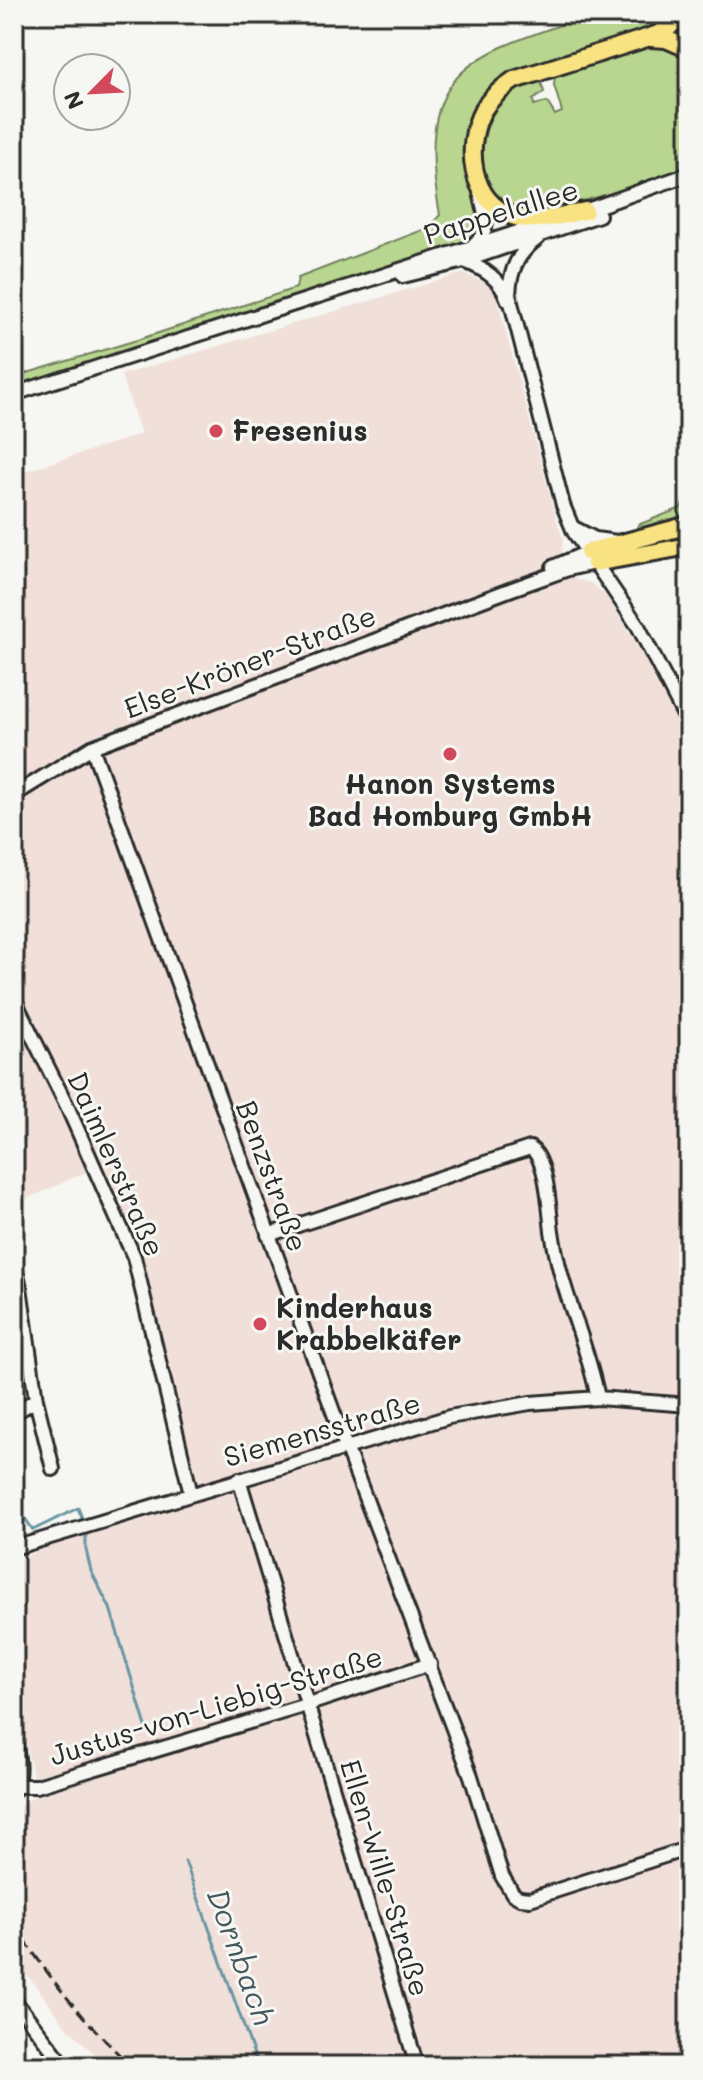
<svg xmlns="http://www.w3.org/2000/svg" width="703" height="2080" viewBox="0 0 703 2080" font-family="Mali,sans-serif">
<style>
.built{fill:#f1e0d9}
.green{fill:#b8d68f;stroke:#72805d;stroke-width:2}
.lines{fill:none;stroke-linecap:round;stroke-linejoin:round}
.stream{stroke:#6996a3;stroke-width:3}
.minor-casing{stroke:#2b2b2b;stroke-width:18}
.major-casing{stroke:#2b2b2b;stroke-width:22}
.minor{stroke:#f6f6f2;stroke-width:12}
.major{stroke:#f8e281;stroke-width:16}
.rail{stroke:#2b2b2b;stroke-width:3;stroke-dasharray:12 6;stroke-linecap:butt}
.poi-dot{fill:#d1495b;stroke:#f6f6f2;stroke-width:3}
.labels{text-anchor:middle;stroke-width:6;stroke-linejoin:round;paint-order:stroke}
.street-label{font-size:28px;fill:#2b2b2b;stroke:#f6f6f2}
.poi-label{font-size:28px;font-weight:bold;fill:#2b2b2b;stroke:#f6f6f2;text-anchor:start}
.water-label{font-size:30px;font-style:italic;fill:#45585d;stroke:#f6f6f2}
</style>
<rect width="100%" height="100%" fill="#f6f6f2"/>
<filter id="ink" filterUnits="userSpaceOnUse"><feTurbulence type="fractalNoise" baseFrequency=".0125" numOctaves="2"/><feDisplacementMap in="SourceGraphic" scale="16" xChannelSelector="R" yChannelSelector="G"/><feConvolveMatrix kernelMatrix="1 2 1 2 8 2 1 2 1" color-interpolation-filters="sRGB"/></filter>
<g filter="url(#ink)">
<path class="built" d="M 463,273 L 489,285 L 496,295 L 556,518 L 563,538 L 562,554 L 576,580 L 591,583 L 607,597 L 639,647 L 689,742 L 689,2066 L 107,2066 L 65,2025 L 14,1957 L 14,1812 L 34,1796 L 32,1770 L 14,1698 L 14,1562 L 52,1544 L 196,1499 L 142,1258 L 104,1164 L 14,1205 L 14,475 L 141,434 L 121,375 Z"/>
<path class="green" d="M 593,14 L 674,14 L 658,27 L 552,60 L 477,105 L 467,129 L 465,154 L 480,223 L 473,235 L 457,245 L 14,387 L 14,377 L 137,340 L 296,288 L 298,278 L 428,228 L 440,215 C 413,65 470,56 593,14 Z
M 660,44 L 689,56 L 689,165 C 646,183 601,199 554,207 C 545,208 534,211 524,210 C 456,198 478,84 541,82 L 544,92 L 533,100 L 534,105 L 547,102 L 555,115 L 562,112 L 554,85 L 555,75 Z
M 689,341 L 689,519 L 639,532 L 638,525 L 681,508 L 685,497 Z"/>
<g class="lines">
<path class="stream" d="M 14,1502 L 33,1530 L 78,1508 L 82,1518
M 86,1533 L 86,1550 L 91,1571 L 110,1608 L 148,1733
M 185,1861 L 258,2066"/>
<g class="minor-casing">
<path id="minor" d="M 579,213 L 689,174
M 538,238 C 518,253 510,269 509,295 L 563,505 L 574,532 L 638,626 L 689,725
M 474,244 C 493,230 484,212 480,192
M 464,261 C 485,269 500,279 508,300
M 403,276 L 464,261 L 599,215
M 14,394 L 546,223
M 574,528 L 595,539 L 617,542
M 553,567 L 588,552
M 92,747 L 346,1447 L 471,1776 L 502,1876 L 513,1894 L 520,1898 L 530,1899 L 689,1848
M 14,795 L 92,747 L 512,589 L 568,569 L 595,563
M 14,999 L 67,1106 L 134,1257 L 191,1494
M 268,1235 L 530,1148 C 548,1159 549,1210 552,1231 C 560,1290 587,1341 598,1398
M 14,1265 L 20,1287 L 36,1400 L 53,1469
M 14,1413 L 36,1400
M 239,1479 L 417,2066
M 14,1548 L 449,1417 L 530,1403 L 598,1398 L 689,1405
M 14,1738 C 18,1756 22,1772 14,1790
M 16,1786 L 37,1786 L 306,1705 L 430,1664
M 14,2000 L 65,2066"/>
</g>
<g class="major-casing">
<path id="major" d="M 651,38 L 666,39 L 689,49
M 585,211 C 563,215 534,224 512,216 C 470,201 464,145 483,110 C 491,97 502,88 514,80 L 656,35 L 667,29 L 682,14
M 588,552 L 689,525
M 595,563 L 689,546"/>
</g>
<use href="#minor" class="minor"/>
<use href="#major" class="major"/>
<path class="rail" d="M 14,1923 C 48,1978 84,2021 131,2066"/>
</g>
</g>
<g class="poi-dot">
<circle cx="216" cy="431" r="8"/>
<circle cx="450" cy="754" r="8"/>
<circle cx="260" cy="1324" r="8"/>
</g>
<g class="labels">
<g class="street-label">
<text transform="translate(501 212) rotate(-17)" y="10">Pappelallee</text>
<text transform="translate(250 662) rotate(-21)" y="10">Else-Kröner-Straße</text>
<text transform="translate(116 1164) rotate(66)" y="10">Daimlerstraße</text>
<text transform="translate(272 1176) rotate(70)" y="10">Benzstraße</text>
<text transform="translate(322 1430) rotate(-16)" y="10">Siemensstraße</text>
<text transform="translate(216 1706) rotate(-17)" y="10">Justus-von-Liebig-Straße</text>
<text transform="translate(385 1878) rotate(73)" y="10">Ellen-Wille-Straße</text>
</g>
<g class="poi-label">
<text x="232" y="441">Fresenius</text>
<text x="450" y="794" text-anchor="middle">Hanon Systems<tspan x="450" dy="32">Bad Homburg GmbH</tspan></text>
<text x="276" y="1318">Kinderhaus<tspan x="276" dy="32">Krabbelkäfer</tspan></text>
</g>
<g class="water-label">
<text transform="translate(240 1957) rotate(70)" y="10">Dornbach</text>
</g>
</g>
<rect width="703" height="2080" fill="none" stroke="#f6f6f2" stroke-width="48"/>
<rect x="24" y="24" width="655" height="2032" fill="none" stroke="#2b2b2b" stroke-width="3" filter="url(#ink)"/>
<g transform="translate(92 92) rotate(246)"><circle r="38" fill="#f6f6f2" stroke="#a5a5a2" stroke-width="2"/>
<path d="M0-6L14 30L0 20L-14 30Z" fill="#d1495b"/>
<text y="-12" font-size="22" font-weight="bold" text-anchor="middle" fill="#2b2b2b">N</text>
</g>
</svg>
